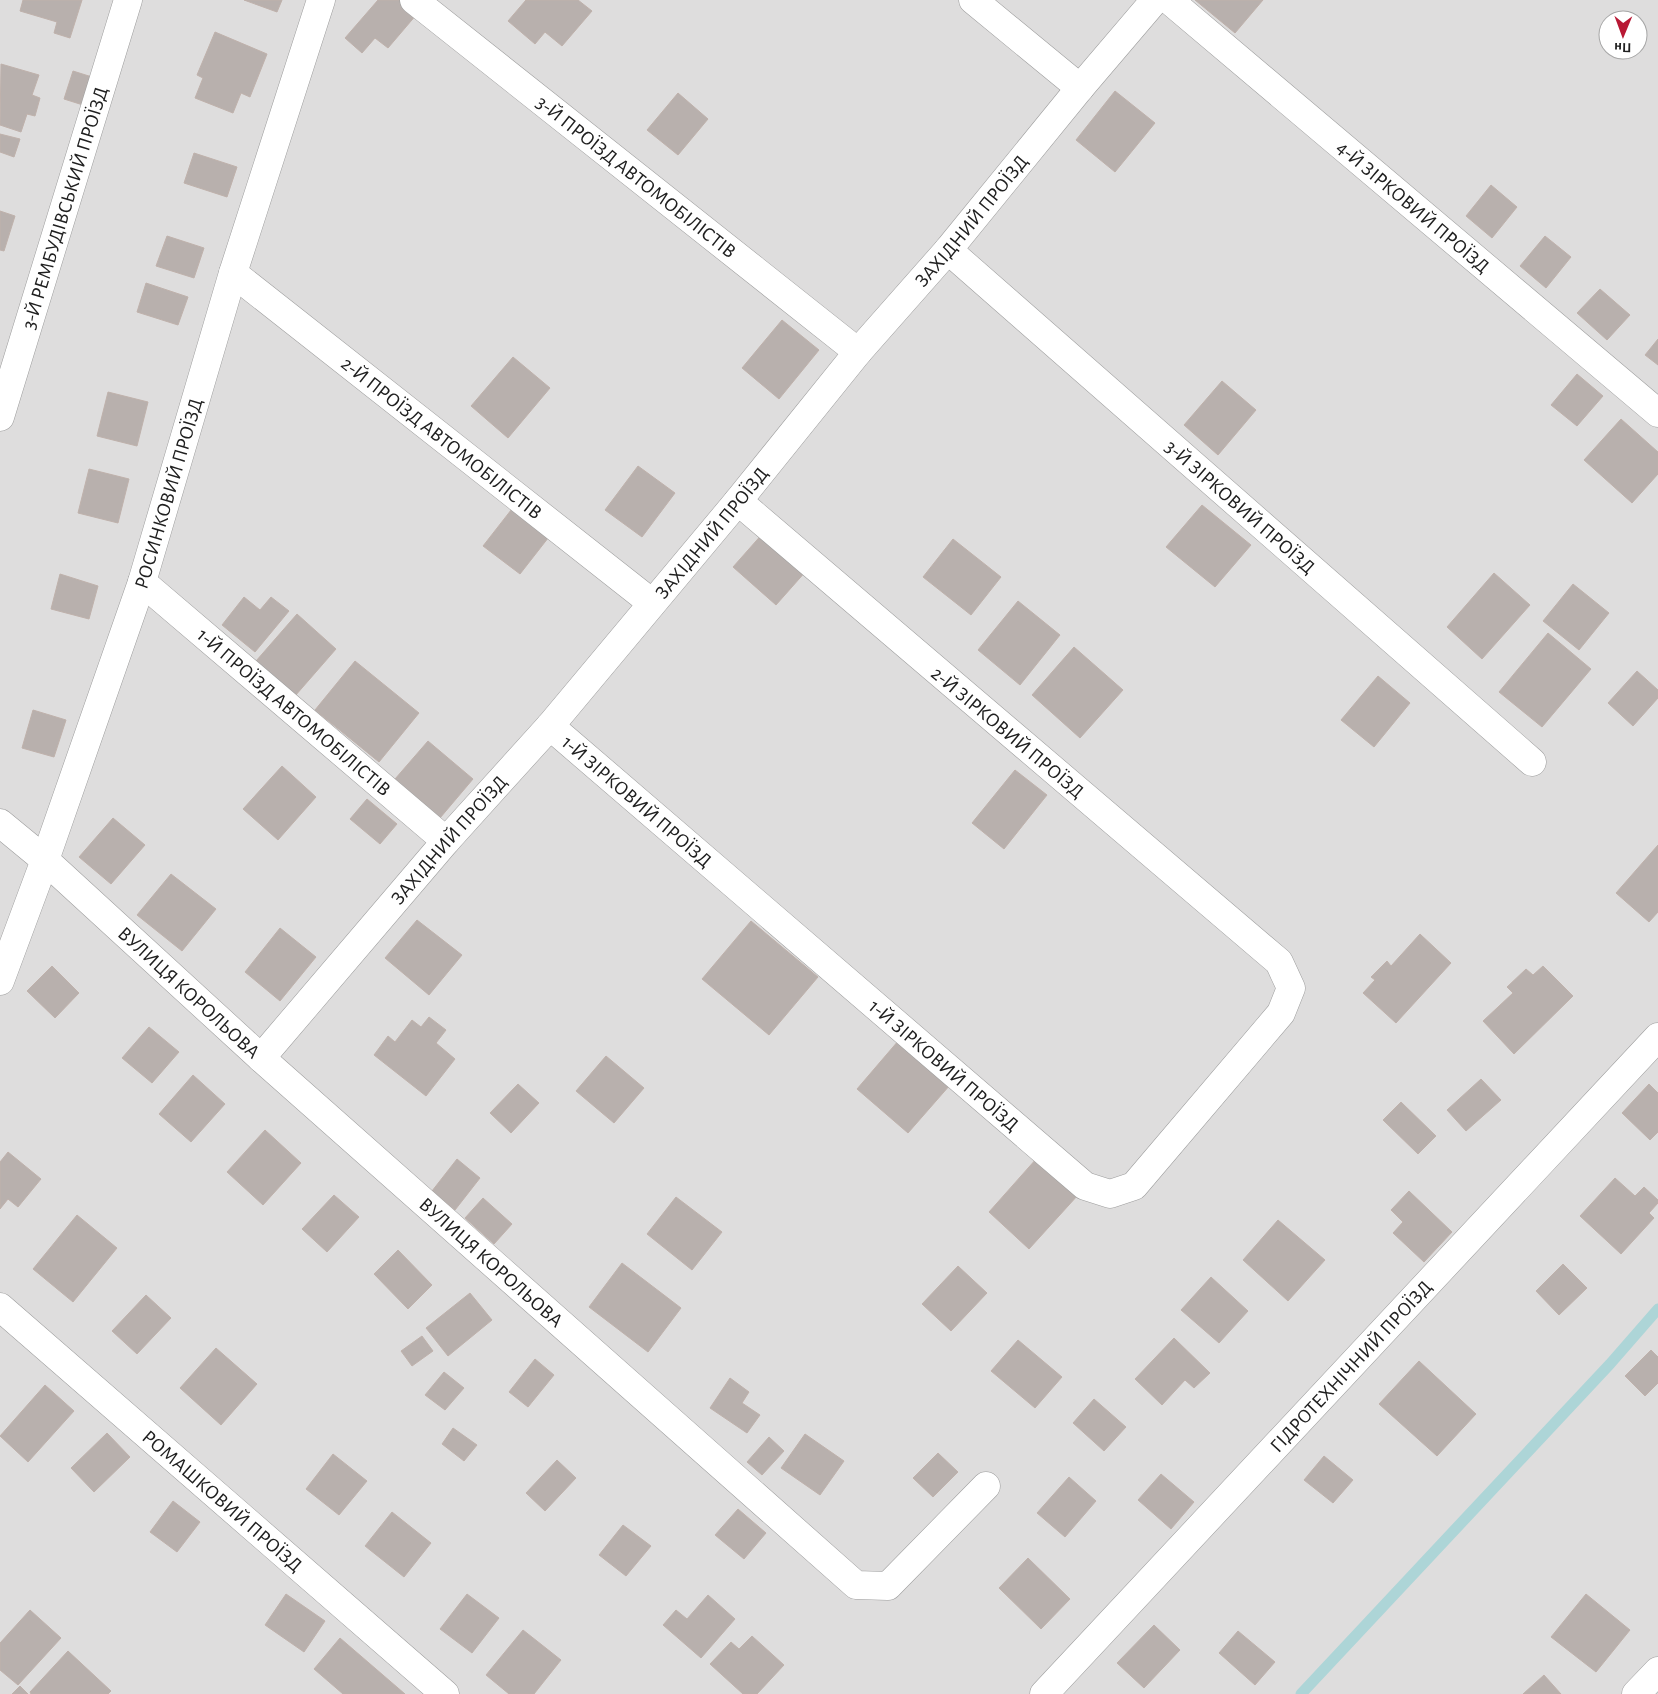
<svg xmlns="http://www.w3.org/2000/svg" width="1658" height="1694" viewBox="0 0 1658 1694" font-family="'Alegreya Sans',sans-serif">
<style>
.residential{fill:#dedddd;fill-rule:evenodd}
.lines{fill:none;stroke-linecap:round;stroke-linejoin:round}
.stream{stroke:#add5d7;stroke-width:11}
.building{fill:#b8b0ad;stroke:#bfb1ab}
.minor-casing{stroke:#9d9d9d;stroke-width:29}
.minor{stroke:#fff;stroke-width:28}
.labels{text-anchor:middle;stroke-width:4.5;stroke-linejoin:round;paint-order:stroke}
.street-label{font-size:20px;fill:#202020;stroke:#fff}
</style>
<rect width="100%" height="100%" fill="#efebe7"/>
<path class="residential" d="M 0,0 L 1658,0 L 1658,1694 L 0,1694 ZM 1608,20 L 1638,20 L 1638,50 L 1608,50 Z"/>
<g class="lines">
<path class="stream" d="M 1301,1694 L 1610,1364 L 1658,1309"/>
</g>
<path class="building" d="M 23,0 L 82,0 L 70,38 L 54,33 L 57,22 L 20,11 Z
M 244,0 L 282,0 L 277,12 Z
M 378,0 L 400,0 L 417,14 L 388,48 L 375,38 L 362,53 L 345,38 Z
M 526,0 L 578,0 L 592,11 L 562,46 L 545,32 L 535,44 L 508,21 Z
M 1195,0 L 1263,0 L 1235,33 Z
M 215,32 L 267,54 L 250,97 L 241,93 L 233,113 L 195,98 L 203,78 L 197,75 Z
M 1,64 L 39,75 L 32,95 L 40,98 L 35,116 L 27,114 L 21,132 L 0,125 Z
M 73,71 L 92,77 L 83,105 L 64,99 Z
M 1115,91 L 1155,123 L 1115,172 L 1076,140 Z
M 678,93 L 708,119 L 678,155 L 647,130 Z
M 0,134 L 20,139 L 14,157 L 0,152 Z
M 194,153 L 237,167 L 227,197 L 184,183 Z
M 1491,185 L 1517,207 L 1492,238 L 1466,216 Z
M 0,211 L 15,216 L 4,251 L 0,250 Z
M 167,236 L 204,248 L 194,278 L 156,266 Z
M 1545,236 L 1571,257 L 1546,288 L 1520,266 Z
M 146,283 L 188,297 L 178,325 L 137,312 Z
M 1600,289 L 1630,315 L 1607,340 L 1577,313 Z
M 782,320 L 819,350 L 779,399 L 742,368 Z
M 1658,339 L 1658,365 L 1645,355 Z
M 513,357 L 550,388 L 508,438 L 471,406 Z
M 1577,374 L 1603,396 L 1577,426 L 1551,405 Z
M 1222,381 L 1256,410 L 1218,455 L 1184,425 Z
M 108,392 L 148,402 L 137,446 L 97,436 Z
M 1621,419 L 1658,452 L 1658,474 L 1632,503 L 1584,460 Z
M 638,466 L 675,493 L 642,537 L 605,510 Z
M 89,469 L 129,479 L 118,523 L 78,513 Z
M 515,505 L 552,533 L 520,574 L 483,546 Z
M 1202,505 L 1251,545 L 1215,587 L 1166,547 Z
M 764,532 L 807,570 L 776,605 L 733,567 Z
M 953,539 L 1001,577 L 971,615 L 923,577 Z
M 1494,573 L 1530,605 L 1482,659 L 1447,627 Z
M 60,574 L 98,586 L 89,619 L 51,609 Z
M 1573,584 L 1609,613 L 1579,650 L 1543,621 Z
M 244,597 L 260,610 L 271,597 L 289,611 L 255,652 L 222,625 Z
M 1018,601 L 1060,635 L 1020,685 L 978,650 Z
M 297,614 L 336,649 L 295,696 L 256,661 Z
M 1548,633 L 1591,669 L 1542,727 L 1499,692 Z
M 1074,647 L 1123,690 L 1080,738 L 1032,695 Z
M 355,661 L 419,713 L 379,762 L 315,710 Z
M 1637,671 L 1658,690 L 1658,698 L 1633,726 L 1608,703 Z
M 1378,676 L 1410,703 L 1374,747 L 1341,720 Z
M 33,710 L 66,720 L 54,757 L 22,748 Z
M 428,741 L 473,779 L 440,818 L 395,779 Z
M 282,766 L 316,797 L 278,840 L 243,809 Z
M 1015,770 L 1047,795 L 1004,849 L 972,823 Z
M 367,799 L 397,824 L 380,844 L 350,819 Z
M 113,818 L 145,845 L 111,884 L 79,857 Z
M 1658,845 L 1658,912 L 1649,922 L 1616,893 Z
M 171,874 L 216,909 L 182,951 L 137,915 Z
M 417,920 L 462,955 L 429,995 L 385,958 Z
M 751,921 L 818,977 L 769,1035 L 702,979 Z
M 280,928 L 316,957 L 280,1001 L 245,972 Z
M 1420,934 L 1451,963 L 1396,1023 L 1363,993 L 1375,980 L 1371,977 L 1387,961 L 1391,966 Z
M 52,966 L 79,993 L 55,1018 L 27,991 Z
M 1543,966 L 1573,996 L 1514,1054 L 1483,1021 L 1513,993 L 1507,987 L 1526,969 L 1533,975 Z
M 429,1017 L 446,1030 L 436,1043 L 455,1059 L 426,1096 L 374,1055 L 388,1036 L 395,1042 L 412,1020 L 421,1027 Z
M 149,1027 L 179,1052 L 152,1083 L 122,1058 Z
M 899,1040 L 950,1085 L 908,1133 L 857,1089 Z
M 606,1056 L 644,1088 L 614,1123 L 576,1091 Z
M 193,1075 L 225,1104 L 191,1142 L 159,1114 Z
M 1481,1079 L 1501,1100 L 1466,1131 L 1447,1110 Z
M 518,1084 L 539,1103 L 511,1133 L 490,1113 Z
M 1649,1084 L 1658,1093 L 1658,1132 L 1650,1140 L 1622,1113 Z
M 1401,1102 L 1436,1136 L 1418,1154 L 1383,1120 Z
M 265,1130 L 301,1163 L 263,1205 L 227,1172 Z
M 8,1152 L 41,1179 L 18,1207 L 8,1199 L 0,1209 L 0,1162 Z
M 1037,1158 L 1078,1195 L 1029,1249 L 989,1212 Z
M 457,1159 L 480,1178 L 455,1210 L 432,1191 Z
M 1615,1178 L 1635,1196 L 1644,1187 L 1658,1200 L 1658,1203 L 1649,1213 L 1654,1218 L 1621,1254 L 1580,1216 Z
M 1409,1191 L 1452,1232 L 1424,1262 L 1393,1233 L 1403,1222 L 1391,1210 Z
M 334,1195 L 359,1217 L 327,1252 L 302,1229 Z
M 676,1197 L 722,1232 L 692,1270 L 647,1234 Z
M 483,1198 L 512,1224 L 494,1244 L 465,1218 Z
M 77,1215 L 117,1248 L 73,1302 L 33,1269 Z
M 1278,1220 L 1325,1260 L 1288,1301 L 1243,1260 Z
M 398,1250 L 432,1285 L 408,1309 L 374,1274 Z
M 622,1263 L 681,1308 L 648,1352 L 589,1307 Z
M 1563,1264 L 1587,1288 L 1559,1315 L 1536,1291 Z
M 958,1266 L 987,1293 L 951,1331 L 922,1304 Z
M 1211,1277 L 1248,1311 L 1219,1343 L 1181,1310 Z
M 470,1293 L 492,1320 L 448,1356 L 426,1328 Z
M 146,1295 L 171,1318 L 137,1354 L 112,1331 Z
M 422,1336 L 433,1351 L 412,1366 L 401,1351 Z
M 1174,1338 L 1210,1373 L 1194,1388 L 1185,1380 L 1162,1405 L 1135,1379 Z
M 1018,1340 L 1062,1377 L 1035,1408 L 991,1371 Z
M 216,1348 L 257,1384 L 221,1425 L 180,1388 Z
M 1651,1350 L 1658,1357 L 1658,1383 L 1645,1396 L 1625,1376 Z
M 535,1359 L 554,1375 L 528,1407 L 509,1392 Z
M 1419,1361 L 1476,1414 L 1437,1456 L 1379,1404 Z
M 444,1372 L 464,1388 L 445,1410 L 425,1395 Z
M 730,1378 L 749,1392 L 742,1403 L 760,1415 L 747,1433 L 710,1408 Z
M 45,1385 L 74,1411 L 28,1462 L 0,1436 Z
M 1094,1399 L 1126,1427 L 1104,1451 L 1073,1423 Z
M 453,1428 L 477,1445 L 464,1461 L 442,1444 Z
M 107,1433 L 130,1457 L 94,1492 L 71,1468 Z
M 805,1434 L 844,1461 L 820,1495 L 781,1468 Z
M 769,1437 L 784,1451 L 762,1475 L 747,1462 Z
M 938,1453 L 958,1472 L 933,1497 L 913,1478 Z
M 333,1454 L 367,1481 L 339,1515 L 306,1489 Z
M 1324,1456 L 1353,1480 L 1333,1503 L 1304,1480 Z
M 557,1460 L 576,1478 L 545,1511 L 526,1493 Z
M 1161,1474 L 1194,1502 L 1171,1529 L 1138,1500 Z
M 1069,1477 L 1096,1501 L 1065,1537 L 1037,1513 Z
M 173,1501 L 200,1522 L 177,1552 L 150,1532 Z
M 738,1509 L 766,1533 L 744,1559 L 715,1535 Z
M 392,1512 L 431,1543 L 404,1577 L 365,1546 Z
M 623,1525 L 651,1546 L 626,1576 L 599,1555 Z
M 1028,1558 L 1070,1599 L 1041,1629 L 999,1588 Z
M 286,1594 L 325,1621 L 304,1652 L 265,1625 Z
M 467,1594 L 499,1618 L 472,1653 L 440,1629 Z
M 1586,1594 L 1630,1630 L 1596,1672 L 1551,1637 Z
M 708,1595 L 735,1619 L 701,1658 L 663,1625 L 676,1610 L 687,1619 Z
M 30,1610 L 61,1638 L 18,1685 L 0,1670 L 0,1643 Z
M 1154,1625 L 1180,1650 L 1144,1688 L 1117,1663 Z
M 523,1630 L 561,1660 L 534,1694 L 509,1694 L 486,1675 Z
M 1238,1631 L 1275,1662 L 1255,1685 L 1219,1653 Z
M 752,1636 L 784,1665 L 757,1694 L 743,1694 L 710,1664 L 731,1642 L 739,1649 Z
M 340,1638 L 405,1694 L 343,1694 L 314,1669 Z
M 68,1651 L 111,1691 L 108,1694 L 31,1694 L 30,1692 Z
M 1544,1675 L 1561,1694 L 1523,1694 Z
M 20,1686 L 28,1694 L 12,1694 Z"/>
<g class="lines">
<g class="minor-casing">
<g id="minor">
<path id="s1" d="M 414,0 L 858,352"/>
<path d="M 973,0 L 1080,88"/>
<path id="s2" d="M 1169,0 L 1658,413"/>
<path id="s3" d="M 948,250 L 1532,762"/>
<path id="s4" d="M 233,273 L 652,603"/>
<path id="s5" d="M 0,417 L 128,0"/>
<path id="s6" d="M 142,582 L 446,841"/>
<path id="s7" d="M 550,726 L 1085,1186 L 1110,1194 L 1134,1186 L 1281,1013 L 1291,988 L 1279,962 L 738,501"/>
<path id="s8" d="M 0,823 L 45,860 L 261,1058 L 856,1585 L 888,1586 L 986,1486"/>
<path id="s9" d="M 0,981 L 45,860 L 142,582 L 233,273 L 321,0"/>
<path id="s10" d="M 261,1058 L 446,841 L 550,726 L 738,501 L 858,352 L 948,250 L 1080,88 L 1155,0"/>
<path id="s11" d="M 0,1307 L 445,1694"/>
<path id="s12" d="M 1044,1694 L 1658,1037"/>
<path d="M 1636,1694 L 1658,1671"/>
</g>
</g>
<use href="#minor" class="minor"/>
</g>
<g class="labels">
<g class="street-label">
<text dy="7" stroke="none"><textPath href="#s1" startOffset="284">3-Й ПРОЇЗД АВТОМОБІЛІСТІВ</textPath></text>
<text dy="7" stroke="none"><textPath href="#s2" startOffset="320">4-Й ЗІРКОВИЙ ПРОЇЗД</textPath></text>
<text dy="7" stroke="none"><textPath href="#s5" startOffset="219">3-Й РЕМБУДІВСЬКИЙ ПРОЇЗД</textPath></text>
<text dy="7" stroke="none"><textPath href="#s10" startOffset="1098">ЗАХІДНИЙ ПРОЇЗД</textPath></text>
<text dy="7" stroke="none"><textPath href="#s4" startOffset="266">2-Й ПРОЇЗД АВТОМОБІЛІСТІВ</textPath></text>
<text dy="7" stroke="none"><textPath href="#s9" startOffset="516">РОСИНКОВИЙ ПРОЇЗД</textPath></text>
<text dy="7" stroke="none"><textPath href="#s3" startOffset="389">3-Й ЗІРКОВИЙ ПРОЇЗД</textPath></text>
<text dy="7" stroke="none"><textPath href="#s10" startOffset="692">ЗАХІДНИЙ ПРОЇЗД</textPath></text>
<text dy="7" stroke="none"><textPath href="#s6" startOffset="200">1-Й ПРОЇЗД АВТОМОБІЛІСТІВ</textPath></text>
<text transform="translate(1008 732) rotate(40)" y="7">2-Й ЗІРКОВИЙ ПРОЇЗД</text>
<text dy="7" stroke="none"><textPath href="#s7" startOffset="115">1-Й ЗІРКОВИЙ ПРОЇЗД</textPath></text>
<text dy="7" stroke="none"><textPath href="#s10" startOffset="288">ЗАХІДНИЙ ПРОЇЗД</textPath></text>
<text dy="7" stroke="none"><textPath href="#s8" startOffset="254">ВУЛИЦЯ КОРОЛЬОВА</textPath></text>
<text dy="7" stroke="none"><textPath href="#s7" startOffset="520">1-Й ЗІРКОВИЙ ПРОЇЗД</textPath></text>
<text dy="7" stroke="none"><textPath href="#s8" startOffset="659">ВУЛИЦЯ КОРОЛЬОВА</textPath></text>
<text dy="7" stroke="none"><textPath href="#s12" startOffset="449">ГІДРОТЕХНІЧНИЙ ПРОЇЗД</textPath></text>
<text dy="7" stroke="none"><textPath href="#s11" startOffset="295">РОМАШКОВИЙ ПРОЇЗД</textPath></text>
</g>
</g>
<g transform="translate(1623 35) rotate(181)"><circle r="24" fill="#ffffff" stroke="#a6a6a6"/>
<path d="M0-4L9 19L0 12L-9 19Z" fill="#b81834"/>
<text y="-8" font-size="14" font-weight="bold" text-anchor="middle" fill="#202020">Пн</text>
</g>
</svg>
